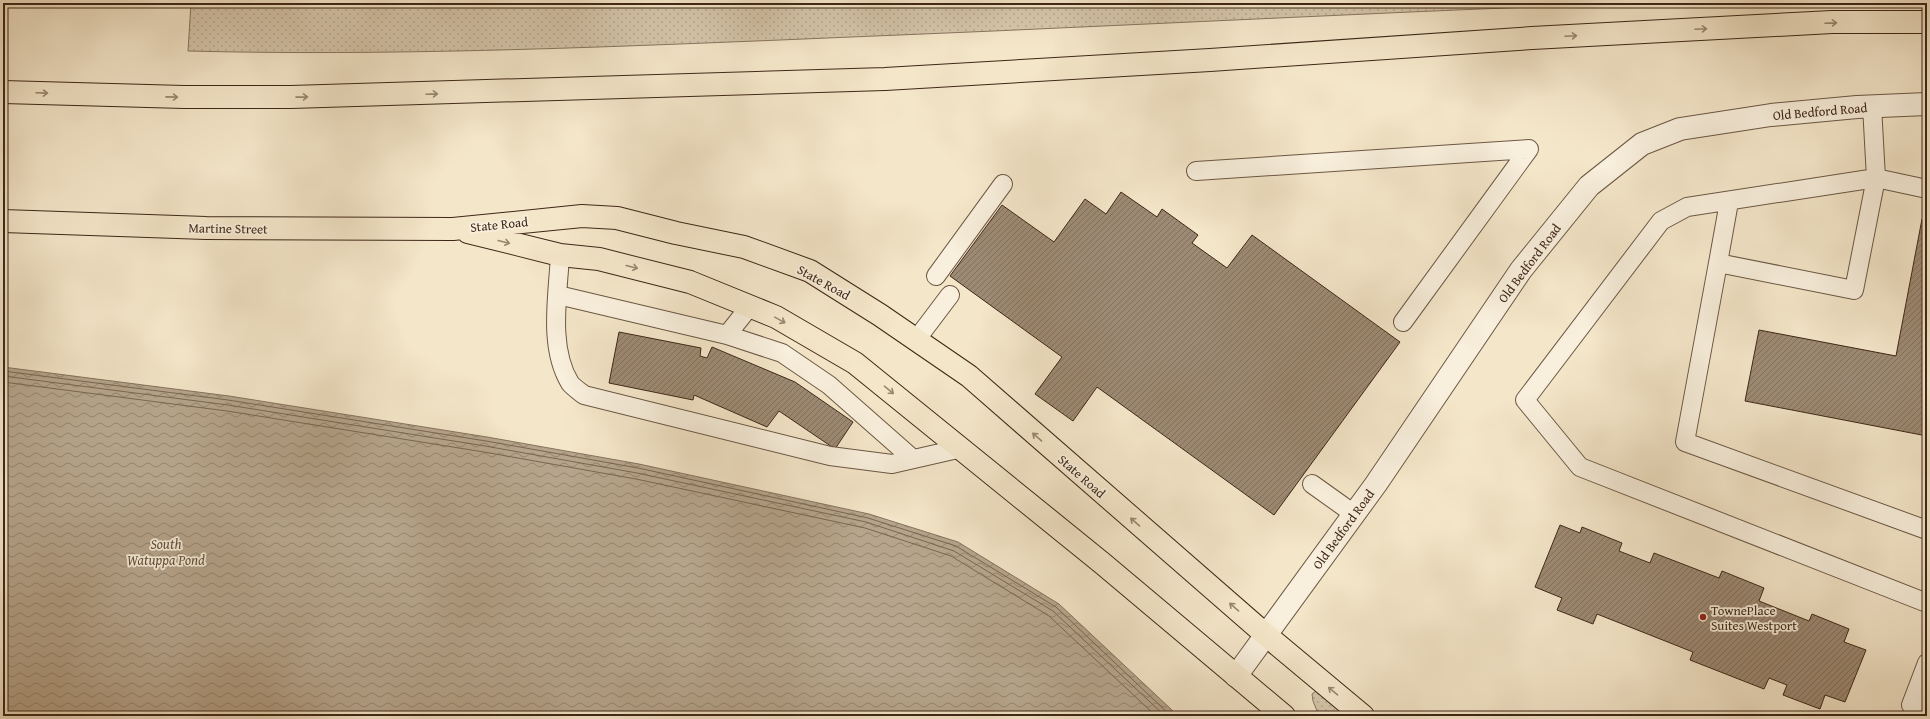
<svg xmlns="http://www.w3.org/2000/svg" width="1930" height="719" viewBox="0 0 1930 719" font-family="'Gentium Book Plus',serif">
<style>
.grass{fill:url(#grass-dots);stroke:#8a7661}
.water{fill:url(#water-waves);stroke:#86735d}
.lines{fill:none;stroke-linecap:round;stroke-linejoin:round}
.shore{stroke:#7a6652;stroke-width:1}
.building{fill:url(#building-hatch);stroke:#3e2717}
.service-casing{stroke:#6c5744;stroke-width:20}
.minor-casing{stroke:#6c5744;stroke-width:24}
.primary-casing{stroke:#3e2717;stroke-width:24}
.motorway-casing{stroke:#3e2717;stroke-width:24}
.service{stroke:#f8efdc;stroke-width:18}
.minor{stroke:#f8efdc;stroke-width:22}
.primary{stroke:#f4e6c9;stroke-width:22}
.motorway{stroke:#f4e6c9;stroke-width:22}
.oneway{stroke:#998670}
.poi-dot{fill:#8f2418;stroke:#f8efdc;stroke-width:1.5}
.labels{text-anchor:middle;stroke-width:3.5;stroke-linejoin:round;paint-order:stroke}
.street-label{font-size:13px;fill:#3e2717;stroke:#f8efdc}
.poi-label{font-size:13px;fill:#3e2717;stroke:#f8efdc;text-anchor:start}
.water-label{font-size:14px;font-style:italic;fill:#624d3a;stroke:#f8efdc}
</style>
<defs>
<pattern id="grass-dots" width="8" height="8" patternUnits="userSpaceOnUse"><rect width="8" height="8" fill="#d5c6ab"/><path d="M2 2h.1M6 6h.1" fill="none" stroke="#b8aa92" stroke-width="1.8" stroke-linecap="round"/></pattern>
<pattern id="water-waves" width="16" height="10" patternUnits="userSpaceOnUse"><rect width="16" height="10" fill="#b6a58c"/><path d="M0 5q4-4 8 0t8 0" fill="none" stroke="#958671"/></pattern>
<pattern id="building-hatch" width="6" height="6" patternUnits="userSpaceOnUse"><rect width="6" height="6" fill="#9d8a74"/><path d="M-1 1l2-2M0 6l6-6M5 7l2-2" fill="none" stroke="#81715e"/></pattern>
</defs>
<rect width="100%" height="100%" fill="#f4e6c9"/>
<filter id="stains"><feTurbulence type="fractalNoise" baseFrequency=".005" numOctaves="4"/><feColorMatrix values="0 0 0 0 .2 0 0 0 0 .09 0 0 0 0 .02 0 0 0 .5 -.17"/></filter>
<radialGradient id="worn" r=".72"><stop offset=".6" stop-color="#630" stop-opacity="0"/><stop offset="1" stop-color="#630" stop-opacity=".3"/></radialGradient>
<path class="grass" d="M 191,3 L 1624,3 C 1342,14 1061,29 780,40 C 583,48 386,56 188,51 Z
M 1316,691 L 1318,692 L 1346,716 L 1319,716 L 1313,701 L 1312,694 Z"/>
<path class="water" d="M 3,367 L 229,396 L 487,437 L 639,464 L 869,514 L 958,542 L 1059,604 L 1173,711 L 1176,716 L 3,716 Z"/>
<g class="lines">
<path class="shore" d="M 3,371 L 228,400 L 486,441 L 638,468 L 868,518 L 956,546 L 1056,607 L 1171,716
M 3,376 L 228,405 L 485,446 L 637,473 L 866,522 L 954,551 L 1053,611 L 1165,716
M 3,382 L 227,411 L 484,452 L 636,479 L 865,528 L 951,556 L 1049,616 L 1156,716"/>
</g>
<path class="building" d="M 1121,192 L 1157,217 L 1162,209 L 1198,235 L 1192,243 L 1227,268 L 1252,235 L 1400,342 L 1274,515 L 1097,387 L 1073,421 L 1035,394 L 1062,357 L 950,276 L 1002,205 L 1054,242 L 1085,199 L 1106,214 Z
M 1922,219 L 1927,220 L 1927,436 L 1745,401 L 1759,330 L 1896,356 Z
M 619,332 L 701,348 L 700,356 L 707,358 L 712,347 L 795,382 L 853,422 L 835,449 L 779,411 L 767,427 L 694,395 L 693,400 L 609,383 Z
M 1560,525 L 1580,533 L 1582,527 L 1622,543 L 1619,551 L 1650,563 L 1654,553 L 1719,578 L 1722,571 L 1764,588 L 1759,601 L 1809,621 L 1812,614 L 1849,629 L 1844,642 L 1866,650 L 1845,702 L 1825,695 L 1820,709 L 1783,695 L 1787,685 L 1769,678 L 1764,689 L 1690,660 L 1693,652 L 1597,614 L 1593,624 L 1557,610 L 1562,598 L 1535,587 Z"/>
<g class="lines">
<g class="service-casing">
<path id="service" d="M 1872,106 L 1876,178 L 1687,207 L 1661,221 L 1525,400 L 1580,467 L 1927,603
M 1196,171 L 1529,149 L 1403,322
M 1927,189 L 1876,178 L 1854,290 L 1718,263 L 1685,442 L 1927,530
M 560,255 C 558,295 548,347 570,383 C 573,387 579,391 584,395 L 830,456 L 892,464 L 962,448
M 1718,263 L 1729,202
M 936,276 L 1003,184
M 558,295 L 727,335 L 750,306
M 727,335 L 782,353 L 829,385 L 913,459
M 916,340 L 950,295
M 1312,484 L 1354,514
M 1927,663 L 1911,705 L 1927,711"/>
</g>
<g class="minor-casing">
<path id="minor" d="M 1236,676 L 1376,484 L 1521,270 L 1589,186 L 1642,144 L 1680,129 L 1771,115 L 1857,107 L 1927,104"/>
</g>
<g class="primary-casing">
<path id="primary" d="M 3,221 L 206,228 L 453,229 L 582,216 L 617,218 L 676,233 L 744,247 L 810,271 L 880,315 L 969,376 L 1266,635 L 1363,716
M 468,232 L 560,255 L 599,259 L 690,282 L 776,317 L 855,363 L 1102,563 L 1284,716"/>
</g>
<g class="motorway-casing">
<path id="motorway" d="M 3,92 L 184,97 L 291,97 L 885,79 L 1210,60 L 1532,38 L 1832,22 L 1927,22"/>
</g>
<use href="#service" class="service"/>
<use href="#minor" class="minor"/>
<use href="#primary" class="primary"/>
<use href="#motorway" class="motorway"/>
</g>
<defs><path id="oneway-shaft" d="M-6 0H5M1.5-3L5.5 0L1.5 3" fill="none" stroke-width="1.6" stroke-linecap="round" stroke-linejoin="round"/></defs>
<g class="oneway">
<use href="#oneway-shaft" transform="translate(1831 23) rotate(-2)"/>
<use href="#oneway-shaft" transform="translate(1701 29) rotate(-3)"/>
<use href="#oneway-shaft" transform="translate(1571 36) rotate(-3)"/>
<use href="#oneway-shaft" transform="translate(42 93) rotate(2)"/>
<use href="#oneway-shaft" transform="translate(432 94) rotate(-2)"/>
<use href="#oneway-shaft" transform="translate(172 97) rotate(1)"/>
<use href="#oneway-shaft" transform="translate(302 97) rotate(-1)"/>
<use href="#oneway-shaft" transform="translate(504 242) rotate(14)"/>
<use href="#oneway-shaft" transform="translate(632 267) rotate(14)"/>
<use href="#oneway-shaft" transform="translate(780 320) rotate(29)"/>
<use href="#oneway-shaft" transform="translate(889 390) rotate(39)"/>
<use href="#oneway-shaft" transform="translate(1037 437) rotate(-139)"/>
<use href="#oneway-shaft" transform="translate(1135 522) rotate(-139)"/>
<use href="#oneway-shaft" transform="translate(1234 607) rotate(-139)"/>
<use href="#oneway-shaft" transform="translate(1333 691) rotate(-140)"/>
</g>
<circle class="poi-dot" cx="1703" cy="617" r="4"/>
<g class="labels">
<g class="street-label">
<text transform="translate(1820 111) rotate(-5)" y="5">Old Bedford Road</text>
<text transform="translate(499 224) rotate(-6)" y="5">State Road</text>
<text transform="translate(228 228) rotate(1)" y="5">Martine Street</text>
<text transform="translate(1529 263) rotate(-53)" y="5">Old Bedford Road</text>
<text transform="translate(824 282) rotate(29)" y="5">State Road</text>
<text transform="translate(1082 476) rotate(41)" y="5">State Road</text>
<text transform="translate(1343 529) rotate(-54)" y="5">Old Bedford Road</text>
</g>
<g class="poi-label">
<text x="1711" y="615">TownePlace<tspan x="1711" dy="15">Suites Westport</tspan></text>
</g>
<g class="water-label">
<text x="166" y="549">South<tspan x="166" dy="16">Watuppa Pond</tspan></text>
</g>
</g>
<rect width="1930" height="719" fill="none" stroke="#f4e6c9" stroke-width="16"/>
<rect x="4" y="4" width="1922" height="711" fill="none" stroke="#3e2717" stroke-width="2"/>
<rect x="8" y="8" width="1914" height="703" fill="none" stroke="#3e2717"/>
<rect width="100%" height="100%" filter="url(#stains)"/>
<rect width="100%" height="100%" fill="url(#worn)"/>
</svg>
